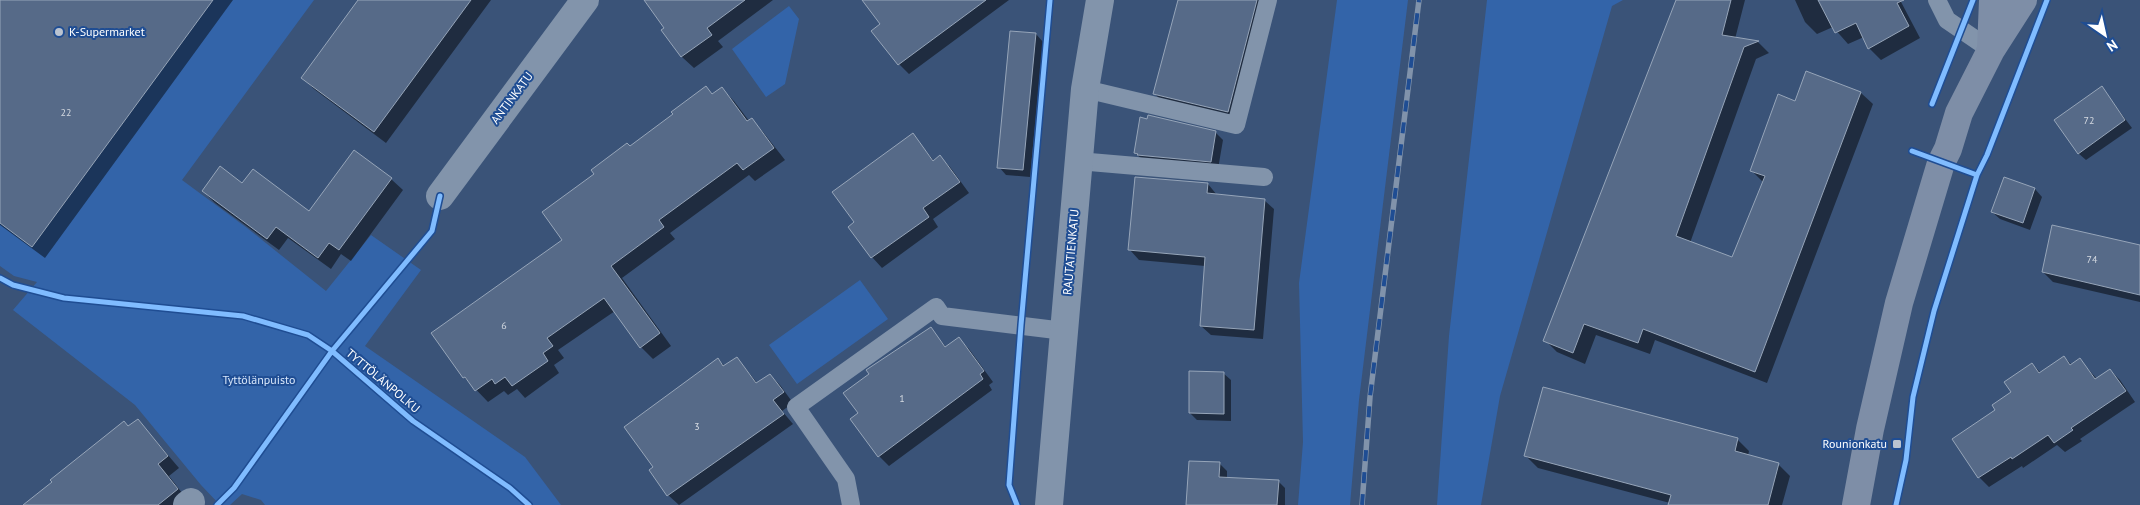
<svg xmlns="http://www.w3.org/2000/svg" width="2140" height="505" viewBox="0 0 2140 505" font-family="'PT Sans',sans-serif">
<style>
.green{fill:#3364a9}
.shadow{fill:#0007}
.building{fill:#566a88;stroke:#96a5b9}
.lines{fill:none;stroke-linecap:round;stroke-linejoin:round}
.service{stroke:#8294ab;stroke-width:18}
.minor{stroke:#8294ab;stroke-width:28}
.tertiary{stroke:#8294ab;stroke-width:28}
.secondary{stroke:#7e8ea7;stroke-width:28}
.rail-casing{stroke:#8193ab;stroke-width:5.5}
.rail{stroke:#1f4d93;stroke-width:4;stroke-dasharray:11;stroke-linecap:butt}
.cycleway-casing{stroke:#1f4d93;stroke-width:8}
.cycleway{stroke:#80bcff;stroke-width:5}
.poi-dot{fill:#bac3d0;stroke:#1f4d93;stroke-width:2}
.labels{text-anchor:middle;stroke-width:4;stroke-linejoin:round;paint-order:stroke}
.number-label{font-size:10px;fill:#d5dae1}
.poi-label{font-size:12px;fill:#fff;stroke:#1f4d93;text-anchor:start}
.street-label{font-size:12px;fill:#fff;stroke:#1f4d93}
.park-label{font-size:12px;fill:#d7e6fa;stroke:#1f4d93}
</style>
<rect width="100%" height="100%" fill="#3a5378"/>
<path class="green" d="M 213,0 L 314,0 L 182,180 L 247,228 L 326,291 L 371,235 L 421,270 L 365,346 L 525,457 L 561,505 L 265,505 L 261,500 L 242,494 L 230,505 L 220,505 L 201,485 L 135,405 L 13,310 L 37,282 L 14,276 L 0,266 L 0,223 L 33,246 Z
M 1337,0 L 1408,0 L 1359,400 L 1350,505 L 1298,505 L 1303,442 L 1299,283 Z
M 1487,0 L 1623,0 L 1612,6 L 1500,396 L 1481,505 L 1437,505 L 1449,336 Z
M 789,6 L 799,19 L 785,84 L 766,97 L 732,49 Z
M 860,280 L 888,319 L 797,384 L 769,345 Z"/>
<path class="shadow" d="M 0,0 L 233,0 L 45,258 L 0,225 Z
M 360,0 L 491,0 L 386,143 L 314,89 L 302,77 Z
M 646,0 L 773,0 L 718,41 L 723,47 L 694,68 L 682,57 L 663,30 L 666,28 Z
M 873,0 L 1009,0 L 909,74 L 899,64 L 882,25 Z
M 1179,0 L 1272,0 L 1239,123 L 1167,106 L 1155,94 Z
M 1689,0 L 1745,0 L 1735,39 L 1758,42 L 1769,53 L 1756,59 L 1690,243 L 1733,259 L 1764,183 L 1751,170 L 1796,103 L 1807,72 L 1861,93 L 1873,104 L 1767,383 L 1655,340 L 1650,354 L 1596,335 L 1585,364 L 1557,352 L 1545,340 Z
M 1795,0 L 1900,0 L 1920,38 L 1881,60 L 1869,48 L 1864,37 L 1848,44 L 1833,27 L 1817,34 L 1805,22 Z
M 1036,34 L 1043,42 L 1030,177 L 1006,175 L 999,167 Z
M 706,88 L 713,95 L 722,89 L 734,101 L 749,121 L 752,120 L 763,132 L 785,160 L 755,181 L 749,175 L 670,233 L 675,239 L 622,278 L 671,346 L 653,359 L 641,347 L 615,311 L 558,350 L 564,358 L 554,365 L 559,373 L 525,398 L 517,389 L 508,395 L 504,391 L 488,402 L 464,377 L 630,148 L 675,115 Z
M 2102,88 L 2132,128 L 2086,160 L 2078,153 Z
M 1215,132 L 1223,140 L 1218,169 L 1143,160 L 1135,153 Z
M 913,135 L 934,161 L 940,157 L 950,167 L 969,193 L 933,219 L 938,227 L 882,268 L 872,257 Z
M 391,179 L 403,190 L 351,261 L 341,254 L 331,269 L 288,238 L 279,250 L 215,203 L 203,191 L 243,185 L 310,213 Z
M 2004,179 L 2035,189 L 2042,197 L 2030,230 L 2000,219 L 1992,212 Z
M 1208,184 L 1217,195 L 1264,200 L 1274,209 L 1263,339 L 1211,335 L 1201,326 L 1205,266 L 1139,260 L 1130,250 Z
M 2140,246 L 2140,302 L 2053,282 L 2043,272 Z
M 930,329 L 947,348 L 959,339 L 969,349 L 993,382 L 989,385 L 992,390 L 889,466 L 879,456 L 860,413 Z
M 2064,357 L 2072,365 L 2080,360 L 2097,379 L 2110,370 L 2120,380 L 2135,402 L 2080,439 L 2082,441 L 2065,452 L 2057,445 L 2023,468 L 2022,466 L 1989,487 L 1979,477 L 1997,410 L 2032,364 L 2041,373 Z
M 737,358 L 758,384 L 770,375 L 780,385 L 793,403 L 782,411 L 793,424 L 679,505 L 668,495 L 651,471 L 655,468 L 718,360 L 725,366 Z
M 1223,373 L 1231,380 L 1231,421 L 1197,420 L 1190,413 Z
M 138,420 L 179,468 L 169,476 L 189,502 L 185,505 L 25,505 Z
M 1737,439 L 1749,451 L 1748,456 L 1778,464 L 1790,476 L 1782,505 L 1669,505 L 1670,503 L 1538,468 L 1526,456 Z
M 1220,464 L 1227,471 L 1227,478 L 1278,481 L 1285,488 L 1285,505 L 1188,505 Z"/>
<path class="building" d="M 0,0 L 213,0 L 32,247 L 0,223 Z
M 358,0 L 471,0 L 374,132 L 301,78 Z
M 644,0 L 745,0 L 707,28 L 712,35 L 681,57 L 661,30 L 664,28 Z
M 862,0 L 986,0 L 898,65 L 871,31 L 880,24 Z
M 1178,0 L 1257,0 L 1228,112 L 1153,94 Z
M 1676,0 L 1731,0 L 1722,35 L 1759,41 L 1744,47 L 1676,236 L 1732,257 L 1765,176 L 1750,171 L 1778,94 L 1795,101 L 1806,71 L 1861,92 L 1755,372 L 1643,329 L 1638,343 L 1584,324 L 1573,353 L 1543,341 Z
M 1818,0 L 1904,0 L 1897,3 L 1909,26 L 1868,49 L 1856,23 L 1835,33 Z
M 1010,31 L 1036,33 L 1023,170 L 997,168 Z
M 706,86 L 712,94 L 722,87 L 747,121 L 752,118 L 774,148 L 743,170 L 737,163 L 659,220 L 664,227 L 611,266 L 660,333 L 640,348 L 604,298 L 547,338 L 553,346 L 543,353 L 548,361 L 512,386 L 505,377 L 495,384 L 492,379 L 475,391 L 465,377 L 463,378 L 431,333 L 562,240 L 542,212 L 594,174 L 591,170 L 627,143 L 630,146 L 673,114 L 671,112 Z
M 2102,86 L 2125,120 L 2078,154 L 2054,120 Z
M 1148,115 L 1216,131 L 1211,162 L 1137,155 L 1138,154 L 1134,153 L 1140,117 L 1147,119 Z
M 913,133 L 933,161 L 940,155 L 960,182 L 923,208 L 929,217 L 871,258 L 848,227 L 854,222 L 832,192 Z
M 354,150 L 392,178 L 339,250 L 329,243 L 318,258 L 276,227 L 267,239 L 202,191 L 220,166 L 242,183 L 253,169 L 309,211 Z
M 1135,177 L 1208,183 L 1207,193 L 1265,199 L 1254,330 L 1200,326 L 1205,257 L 1128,250 Z
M 2004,177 L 2035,188 L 2023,223 L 1991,212 Z
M 2052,225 L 2140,245 L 2140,295 L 2042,272 Z
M 931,327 L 945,347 L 959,337 L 984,371 L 980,374 L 983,379 L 878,457 L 850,419 L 858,413 L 843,393 L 869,374 L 866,370 Z
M 2064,356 L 2070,365 L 2080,358 L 2095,379 L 2110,369 L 2126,391 L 2071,428 L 2073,430 L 2054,443 L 2048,435 L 2012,459 L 2011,457 L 1978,478 L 1952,439 L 1995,410 L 1992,405 L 2011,392 L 2004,382 L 2032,363 L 2039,373 Z
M 737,357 L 756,383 L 770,374 L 784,392 L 773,400 L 784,414 L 667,496 L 649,470 L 653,467 L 624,427 L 718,358 L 723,366 Z
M 1189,371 L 1224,372 L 1224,414 L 1189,413 Z
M 1543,387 L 1738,438 L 1735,451 L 1779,463 L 1768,505 L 1668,505 L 1671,495 L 1524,456 Z
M 138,419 L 168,456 L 158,464 L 178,489 L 158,505 L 23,505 L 52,482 L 50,480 L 124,421 L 128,426 Z
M 1189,461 L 1220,462 L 1219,477 L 1279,480 L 1277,505 L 1186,505 Z"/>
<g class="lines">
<path class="service" d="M 1937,0 L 1947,20 L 1991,50
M 1085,89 L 1236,125 L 1268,0
M 1078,161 L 1264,177
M 851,505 L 846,479 L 796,407 L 936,307 L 942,316 L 1064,331"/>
<path class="minor" d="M 440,196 L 585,0
M 187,505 L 191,502"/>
<path class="tertiary" d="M 1049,505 L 1085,89 L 1100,0"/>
<path class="secondary" d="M 1991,50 L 1993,0
M 1856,505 L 1870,429 L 1899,303 L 1941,163 L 1948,149 L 1959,113 L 1991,50 L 2023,0"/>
<g class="rail-casing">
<path id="rail" d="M 1362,505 L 1370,397 L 1419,0"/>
</g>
<use href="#rail" class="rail"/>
<g class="cycleway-casing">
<path id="cycleway" d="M 1932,104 L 1973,0
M 1912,151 L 1977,175
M 0,278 L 13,285 L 64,298 L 243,316 L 308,335 L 332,351 L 413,421 L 510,488 L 529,505
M 217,505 L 234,488 L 332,351 L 432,231 L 440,196
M 1017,505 L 1009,485 L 1021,325 L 1050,0
M 1896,505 L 1906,460 L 1913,397 L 1934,311 L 1977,175 L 1987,155 L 2047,0"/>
</g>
<use href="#cycleway" class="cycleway"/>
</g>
<g class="poi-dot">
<circle cx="59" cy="32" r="5"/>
<rect x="1892" y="439" width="10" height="10" rx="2.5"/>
</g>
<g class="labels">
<g class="number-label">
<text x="66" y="116">22</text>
<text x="2089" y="124">72</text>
<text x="2092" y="263">74</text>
<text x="504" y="329">6</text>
<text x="902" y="402">1</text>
<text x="697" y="430">3</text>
</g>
<g class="poi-label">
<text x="69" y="36">K-Supermarket</text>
<text x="1887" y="448" text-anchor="end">Rounionkatu</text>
</g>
<g class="street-label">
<text transform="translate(512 98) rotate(-53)" y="4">ANTINKATU</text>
<text transform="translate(1071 252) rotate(-85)" y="4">RAUTATIENKATU</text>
<text transform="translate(383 381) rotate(40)" y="4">TYTTÖLÄNPOLKU</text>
</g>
<g class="park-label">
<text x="259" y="384">Tyttölänpuisto</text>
</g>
</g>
<g transform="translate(2105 35) rotate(146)" stroke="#1f4d93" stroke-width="4" paint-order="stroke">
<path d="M0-4L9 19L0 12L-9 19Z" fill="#ffffff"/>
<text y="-8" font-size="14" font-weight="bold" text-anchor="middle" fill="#ffffff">N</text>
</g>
</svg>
